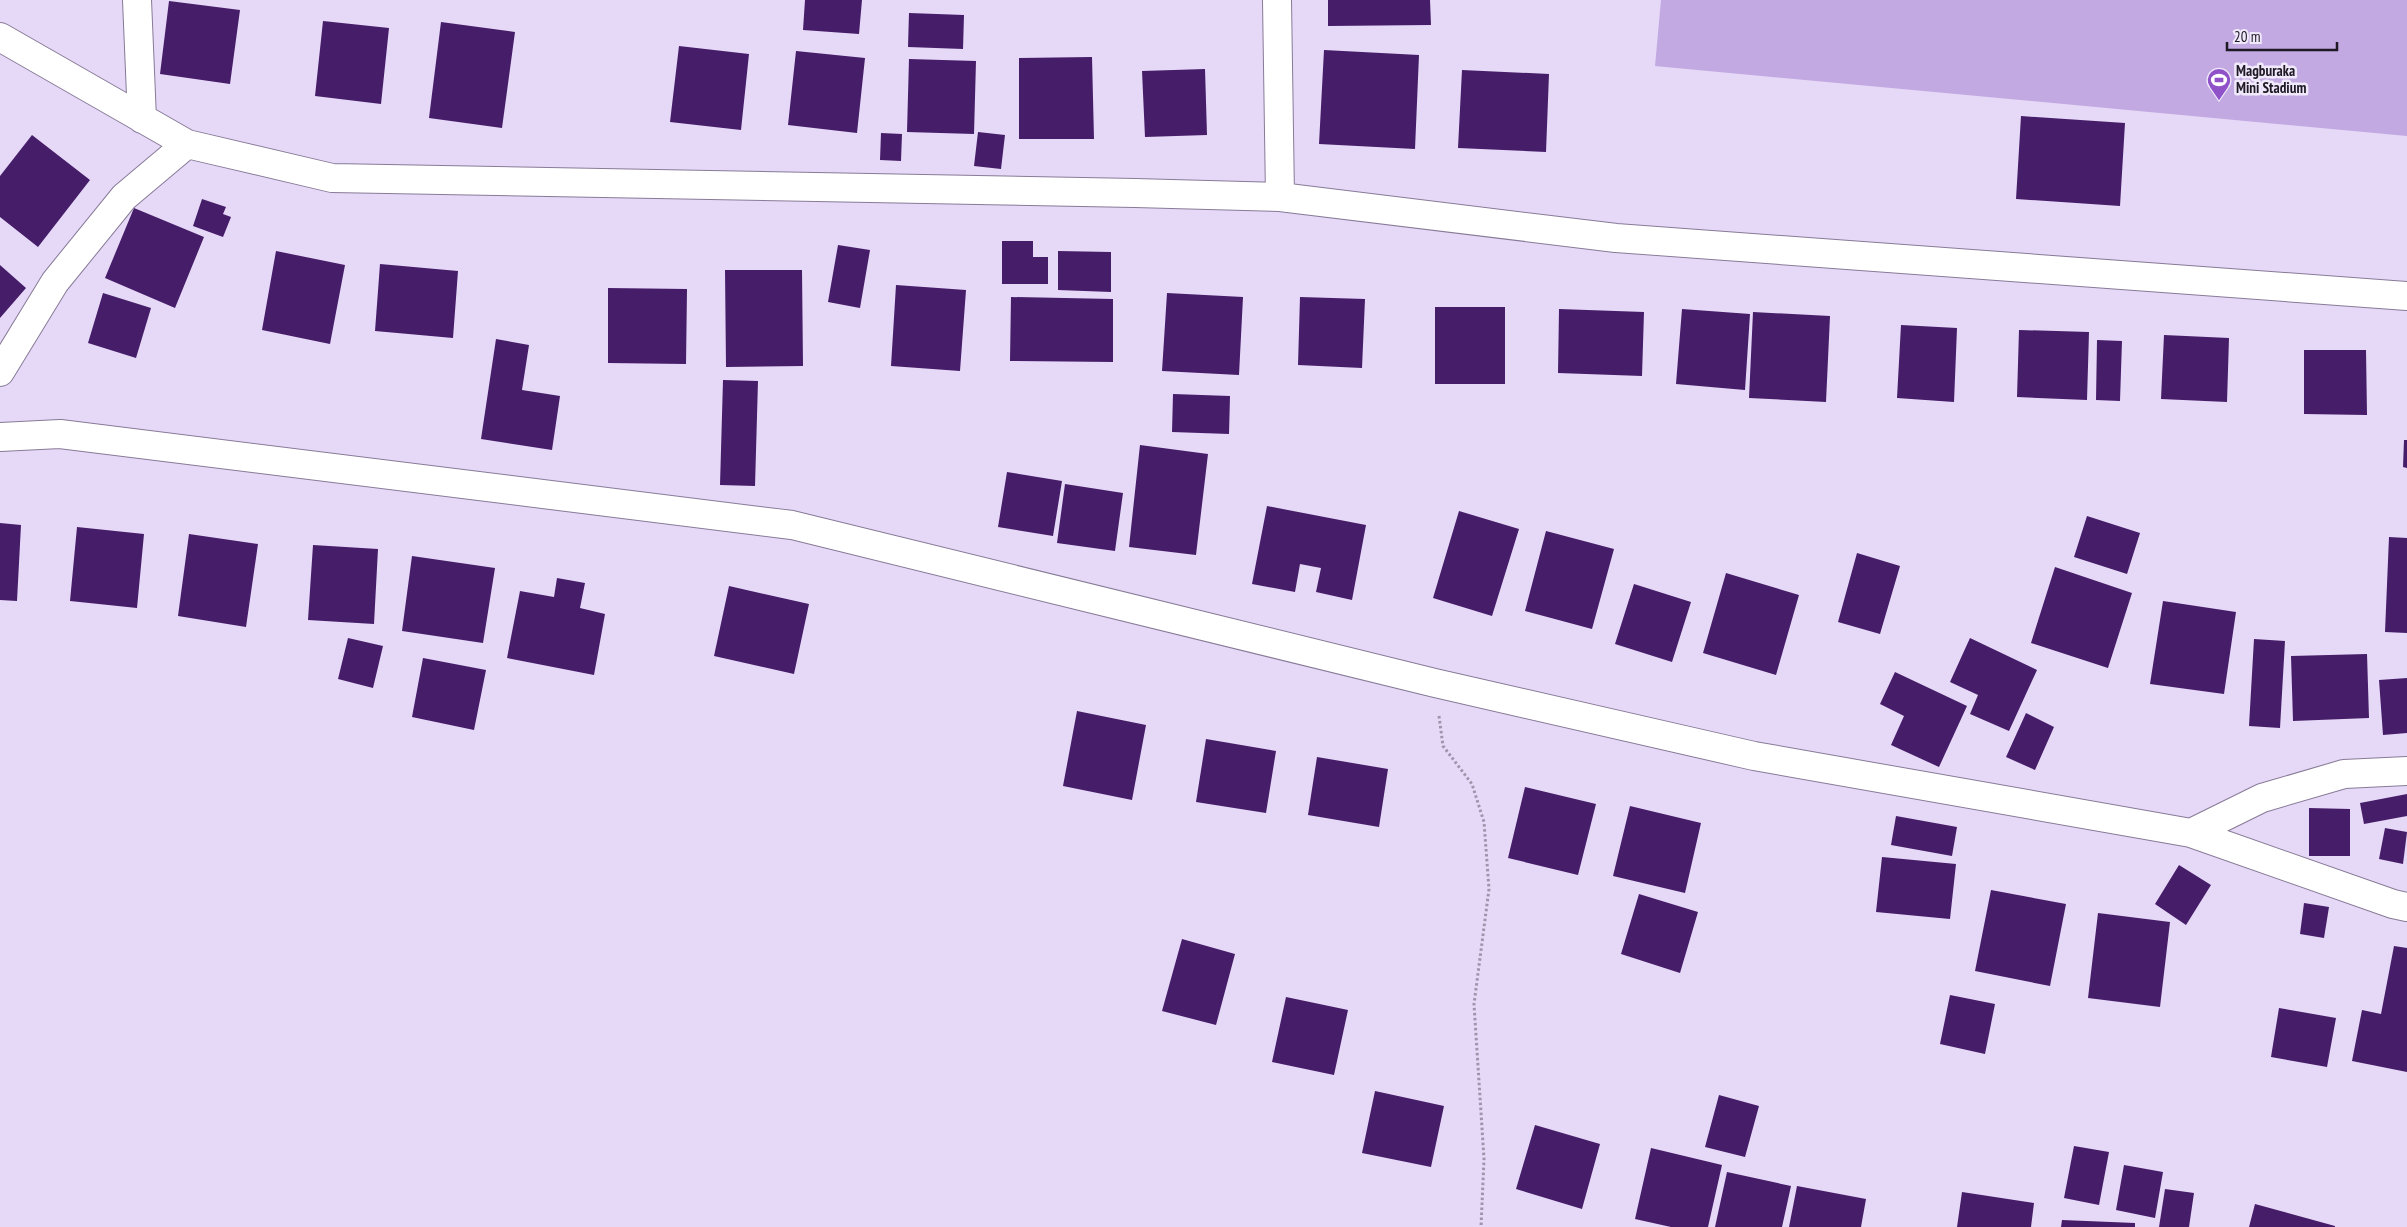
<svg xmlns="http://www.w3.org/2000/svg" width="2407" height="1227" viewBox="0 0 2407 1227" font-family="'PT Sans Narrow',sans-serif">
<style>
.pitch{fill:#c2a9e1}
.building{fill:#461d69}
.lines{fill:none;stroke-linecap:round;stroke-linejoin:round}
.minor-casing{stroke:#877b97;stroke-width:30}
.path{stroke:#9f94ac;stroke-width:3;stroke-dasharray:2.5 2.5;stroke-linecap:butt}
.minor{stroke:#fff;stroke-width:28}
.labels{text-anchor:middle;stroke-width:5;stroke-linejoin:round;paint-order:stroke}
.poi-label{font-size:15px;font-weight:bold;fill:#1e1924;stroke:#f0e8fb;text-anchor:start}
</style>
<rect width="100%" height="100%" fill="#e6d8f7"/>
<path class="pitch" d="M 1661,0 L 2407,0 L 2407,136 L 1655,66 Z"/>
<path class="building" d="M 805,0 L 862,0 L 859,34 L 803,30 Z
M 1328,0 L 1430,0 L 1431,25 L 1328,26 Z
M 169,1 L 240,10 L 230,84 L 160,74 Z
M 909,13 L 964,15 L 963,49 L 908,47 Z
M 323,21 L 389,28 L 381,104 L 315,96 Z
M 441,22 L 515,32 L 502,128 L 429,118 Z
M 679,46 L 749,54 L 741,130 L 670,122 Z
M 1324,50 L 1419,55 L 1415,149 L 1319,144 Z
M 796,51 L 865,58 L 857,133 L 788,125 Z
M 1092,57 L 1094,139 L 1019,139 L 1019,58 Z
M 909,59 L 976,61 L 974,134 L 907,132 Z
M 1205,69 L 1207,135 L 1145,137 L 1142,71 Z
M 1462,70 L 1549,74 L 1546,152 L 1458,148 Z
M 2021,116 L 2125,123 L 2120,206 L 2016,199 Z
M 978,132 L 1005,135 L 1001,169 L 974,166 Z
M 881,133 L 902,134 L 901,161 L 880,160 Z
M 32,135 L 90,180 L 38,247 L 0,217 L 0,176 Z
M 202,199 L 226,207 L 223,214 L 231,217 L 223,237 L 193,226 Z
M 134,208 L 204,237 L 175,308 L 105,278 Z
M 1002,241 L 1033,241 L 1033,257 L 1048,257 L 1048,284 L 1002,284 Z
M 838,245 L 870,250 L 860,308 L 828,302 Z
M 276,251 L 345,265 L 330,344 L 262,330 Z
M 1058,251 L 1111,252 L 1111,292 L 1058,290 Z
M 380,264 L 458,271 L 453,338 L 375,331 Z
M 0,265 L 26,288 L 0,318 Z
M 725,270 L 802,270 L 803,366 L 726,367 Z
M 896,285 L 966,290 L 960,371 L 891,366 Z
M 608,288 L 687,289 L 686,364 L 608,363 Z
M 103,293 L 151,308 L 136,358 L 88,343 Z
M 1167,293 L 1243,297 L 1239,375 L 1162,371 Z
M 1011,297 L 1113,299 L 1113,362 L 1010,361 Z
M 1300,297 L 1365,299 L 1362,368 L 1298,365 Z
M 1435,307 L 1505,307 L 1505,384 L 1435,384 Z
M 1559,309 L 1644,312 L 1642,376 L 1558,373 Z
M 1682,309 L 1750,314 L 1745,390 L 1676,384 Z
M 1753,312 L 1830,316 L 1826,402 L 1749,398 Z
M 1901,325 L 1957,328 L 1954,402 L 1897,398 Z
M 2019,330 L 2089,332 L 2087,400 L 2017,397 Z
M 2164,335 L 2229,338 L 2227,402 L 2161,399 Z
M 496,339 L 529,345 L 522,390 L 560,396 L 552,450 L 481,439 Z
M 2097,340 L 2122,341 L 2120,401 L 2096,400 Z
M 2304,350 L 2366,350 L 2367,415 L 2304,414 Z
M 723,380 L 758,381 L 755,486 L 720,485 Z
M 1173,394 L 1230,396 L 1229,434 L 1172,432 Z
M 2404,440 L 2407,440 L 2407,468 L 2403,467 Z
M 1140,445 L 1208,454 L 1196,555 L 1129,547 Z
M 1007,472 L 1062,481 L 1053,536 L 998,527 Z
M 1065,484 L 1123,493 L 1115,551 L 1057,543 Z
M 1267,506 L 1366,525 L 1352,600 L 1316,592 L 1321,568 L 1300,564 L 1295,592 L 1252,584 Z
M 1459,511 L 1519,529 L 1492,616 L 1433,598 Z
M 2087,516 L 2140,533 L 2127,574 L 2074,557 Z
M 0,523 L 21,525 L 17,601 L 0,600 Z
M 77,527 L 144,534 L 137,608 L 70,601 Z
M 1546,531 L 1614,549 L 1592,629 L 1525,611 Z
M 189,534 L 258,544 L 246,627 L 178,616 Z
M 2389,537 L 2407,538 L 2407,633 L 2385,632 Z
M 313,545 L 378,549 L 374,624 L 308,620 Z
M 1857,553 L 1900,566 L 1880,634 L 1838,622 Z
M 412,556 L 495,568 L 483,643 L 402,631 Z
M 2055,567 L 2132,593 L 2108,668 L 2031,643 Z
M 1726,573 L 1799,595 L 1776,675 L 1703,653 Z
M 557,578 L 585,583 L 580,608 L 605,614 L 594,675 L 507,658 L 520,591 L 554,597 Z
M 1634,584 L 1691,602 L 1672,662 L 1615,644 Z
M 729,586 L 809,604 L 794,674 L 714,656 Z
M 2163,601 L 2236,612 L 2224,694 L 2150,684 Z
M 348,638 L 383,646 L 373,688 L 338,679 Z
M 1970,638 L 2037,670 L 2009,731 L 1970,714 L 1978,695 L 1950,682 Z
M 2254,639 L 2285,641 L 2280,728 L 2249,726 Z
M 2367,654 L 2369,718 L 2293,721 L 2291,656 Z
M 423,658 L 486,670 L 474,730 L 412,717 Z
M 1895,672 L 1967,706 L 1939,767 L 1891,745 L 1904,716 L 1880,704 Z
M 2407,678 L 2407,733 L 2383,735 L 2379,680 Z
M 1077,711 L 1146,725 L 1132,800 L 1063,786 Z
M 2026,713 L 2054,727 L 2035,770 L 2006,757 Z
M 1206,739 L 1276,751 L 1266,813 L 1196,802 Z
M 1317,757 L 1388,769 L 1379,827 L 1308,815 Z
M 1525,787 L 1596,804 L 1578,875 L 1508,858 Z
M 2407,794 L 2407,816 L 2364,824 L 2360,803 Z
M 1630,806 L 1701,823 L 1685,893 L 1613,876 Z
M 2309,808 L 2350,809 L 2350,856 L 2309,856 Z
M 1896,816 L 1957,827 L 1952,856 L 1891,845 Z
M 2385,828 L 2407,832 L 2403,864 L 2379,859 Z
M 1882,857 L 1956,864 L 1950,919 L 1876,912 Z
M 2179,865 L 2211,885 L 2186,925 L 2155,904 Z
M 1991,890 L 2066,904 L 2050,986 L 1975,971 Z
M 1639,894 L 1698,912 L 1680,973 L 1621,954 Z
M 2304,903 L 2329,907 L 2324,938 L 2300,934 Z
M 2098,913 L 2170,922 L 2160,1007 L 2088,998 Z
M 1182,939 L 1235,954 L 1216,1025 L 1162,1011 Z
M 2394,946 L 2407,948 L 2407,1072 L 2352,1061 L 2362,1010 L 2381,1014 Z
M 1950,995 L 1995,1004 L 1985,1054 L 1940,1044 Z
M 1286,997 L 1348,1010 L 1334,1075 L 1272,1062 Z
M 2279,1008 L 2336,1018 L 2327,1067 L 2271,1057 Z
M 1375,1091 L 1444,1106 L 1431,1167 L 1362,1153 Z
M 1719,1095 L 1759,1106 L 1745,1157 L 1705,1147 Z
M 1535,1125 L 1600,1144 L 1582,1209 L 1516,1189 Z
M 2074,1146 L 2109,1152 L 2099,1205 L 2064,1198 Z
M 1651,1148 L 1722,1165 L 1708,1227 L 1671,1227 L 1635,1219 Z
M 2124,1165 L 2163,1172 L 2155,1218 L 2116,1210 Z
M 1727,1172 L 1791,1186 L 1782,1227 L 1715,1227 Z
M 1797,1186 L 1866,1199 L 1861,1227 L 1789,1227 Z
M 2165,1189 L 2194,1193 L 2189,1227 L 2159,1227 Z
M 1962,1192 L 2034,1203 L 2031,1227 L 1957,1227 Z
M 2255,1204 L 2335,1226 L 2335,1227 L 2249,1227 Z
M 2062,1220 L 2135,1223 L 2135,1227 L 2061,1227 Z"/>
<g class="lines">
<g class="minor-casing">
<path id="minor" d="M 137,0 L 142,119
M 1277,0 L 1280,197
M 0,37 L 187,144 L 332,178 L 1135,193 L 1280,197 L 1616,238 L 2407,296
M 0,372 L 55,282 L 124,197 L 187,144
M 0,437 L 60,434 L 792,525 L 1435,683 L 1754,756 L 2191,833 L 2393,904 L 2407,907
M 2191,833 L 2262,798 L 2344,774 L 2407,771"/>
</g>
<path class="path" d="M 1439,716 L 1443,746 L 1472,784 L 1484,822 L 1489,889 L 1474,1004 L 1484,1159 L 1481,1227"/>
<use href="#minor" class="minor"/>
</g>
<defs>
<g id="stadium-pin" transform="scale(1.25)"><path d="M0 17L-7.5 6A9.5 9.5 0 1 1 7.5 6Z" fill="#8f52c9" stroke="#f0e8fb"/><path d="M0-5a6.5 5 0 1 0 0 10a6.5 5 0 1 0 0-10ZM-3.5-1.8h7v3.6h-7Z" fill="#fff"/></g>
</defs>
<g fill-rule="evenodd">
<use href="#stadium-pin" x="2219" y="80"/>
</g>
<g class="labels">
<g class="poi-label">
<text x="2236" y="76">Magburaka<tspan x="2236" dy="17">Mini Stadium</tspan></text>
</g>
</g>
<path d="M2227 42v8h110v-8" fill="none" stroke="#1e1924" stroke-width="2.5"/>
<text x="2234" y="42" font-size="15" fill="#1e1924" stroke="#f0e8fb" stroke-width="4" paint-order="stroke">20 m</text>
</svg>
